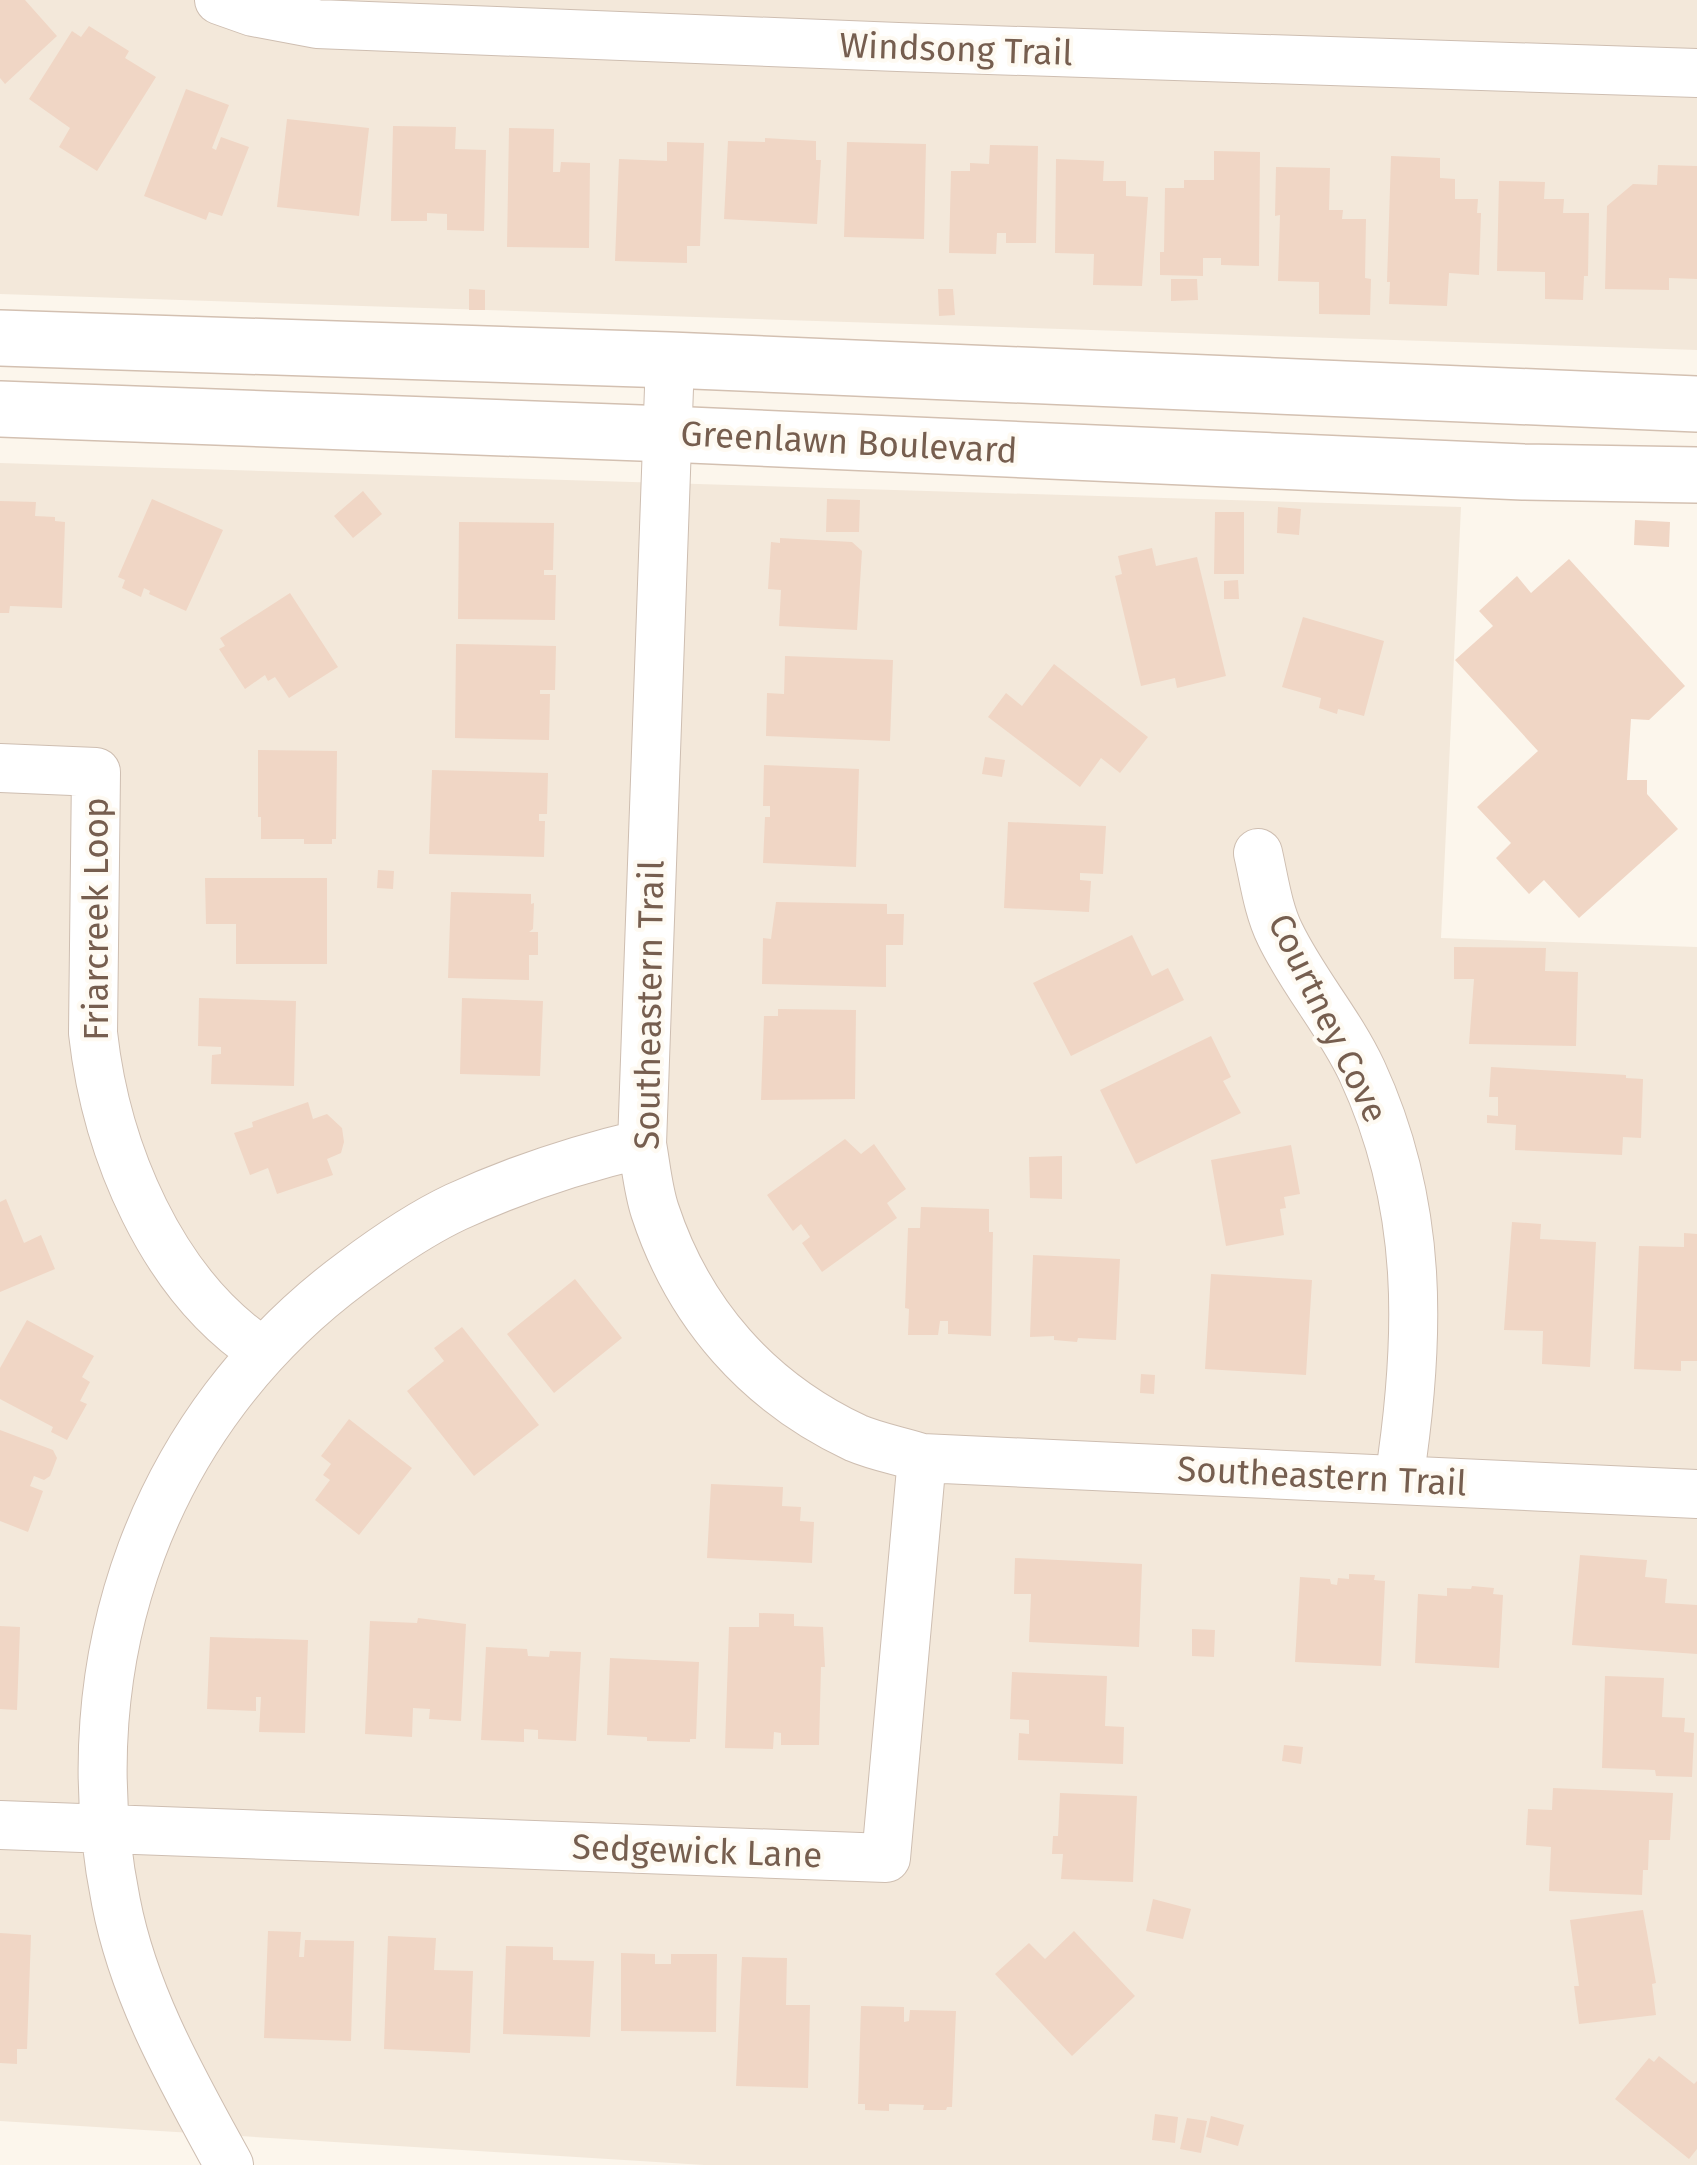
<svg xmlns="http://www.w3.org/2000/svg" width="1697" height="2165" viewBox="0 0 1697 2165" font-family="'Fira Sans',sans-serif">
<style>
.residential{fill:#f3e8da}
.building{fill:#f0d6c5}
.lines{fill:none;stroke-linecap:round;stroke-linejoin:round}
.minor-casing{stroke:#cebeb1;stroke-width:50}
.secondary-casing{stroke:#d3c0b1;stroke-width:58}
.minor{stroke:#fff;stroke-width:48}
.secondary{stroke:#fff;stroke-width:55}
.labels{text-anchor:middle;stroke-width:8;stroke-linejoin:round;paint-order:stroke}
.street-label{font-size:35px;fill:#765e4f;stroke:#fefaf2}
</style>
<rect width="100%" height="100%" fill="#fcf6ec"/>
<path class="residential" d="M 0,0 L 1697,0 L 1697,350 L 0,294 Z
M 0,463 L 1461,507 L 1441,938 L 1697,947 L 1697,2165 L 704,2165 L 0,2121 Z"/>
<path class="building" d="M 0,0 L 25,0 L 57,36 L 5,84 L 0,78 Z
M 89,26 L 129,51 L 125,58 L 156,77 L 97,171 L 59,147 L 70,128 L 29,99 L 72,31 L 81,37 Z
M 186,89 L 229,105 L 212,148 L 216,150 L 221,137 L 249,147 L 222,216 L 209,212 L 206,220 L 144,196 Z
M 287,119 L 369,128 L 359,216 L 277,207 Z
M 393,126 L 456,127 L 455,149 L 486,150 L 484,231 L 447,230 L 447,214 L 427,213 L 427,221 L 391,221 Z
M 509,128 L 554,129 L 553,172 L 560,172 L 561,162 L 590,163 L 589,248 L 507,247 Z
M 765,138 L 816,141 L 816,160 L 821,160 L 817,224 L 724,219 L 728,141 L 765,142 Z
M 667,142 L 704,143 L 700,246 L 687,246 L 687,263 L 615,261 L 619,159 L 667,161 Z
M 847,142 L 926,144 L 924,239 L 844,237 Z
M 990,145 L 1038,146 L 1036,243 L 1006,243 L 1006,233 L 997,233 L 996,254 L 949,253 L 951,171 L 970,171 L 970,163 L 989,164 Z
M 1214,151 L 1260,152 L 1259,266 L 1221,265 L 1221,258 L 1203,258 L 1203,276 L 1160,275 L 1160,252 L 1164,252 L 1165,188 L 1184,188 L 1184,180 L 1214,180 Z
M 1391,156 L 1440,158 L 1440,178 L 1455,179 L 1455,199 L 1478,199 L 1477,213 L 1481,213 L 1479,275 L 1449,273 L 1447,306 L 1389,304 L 1390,282 L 1387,282 Z
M 1056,159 L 1104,161 L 1103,181 L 1126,181 L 1126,196 L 1148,197 L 1142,286 L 1093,285 L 1094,254 L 1055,253 Z
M 1658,165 L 1697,166 L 1697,279 L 1669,278 L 1669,290 L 1605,289 L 1607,206 L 1633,184 L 1657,185 Z
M 1276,167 L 1330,168 L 1329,210 L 1343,210 L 1342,219 L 1366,219 L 1365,278 L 1371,279 L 1370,315 L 1319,314 L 1319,282 L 1278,281 L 1280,215 L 1275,216 Z
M 1499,181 L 1545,182 L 1544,199 L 1564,199 L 1563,213 L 1589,213 L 1588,276 L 1584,276 L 1583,300 L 1545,299 L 1545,272 L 1497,271 Z
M 1171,279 L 1197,279 L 1198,300 L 1171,301 Z
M 469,289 L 485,290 L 485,310 L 469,310 Z
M 938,289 L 953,289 L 955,315 L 939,316 Z
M 363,491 L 382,514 L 353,538 L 334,516 Z
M 152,499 L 223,530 L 186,611 L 149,594 L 150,591 L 144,588 L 141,597 L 122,588 L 125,580 L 118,577 Z
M 827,499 L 860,500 L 859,532 L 826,532 Z
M 0,501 L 36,502 L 35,516 L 55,517 L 55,521 L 65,522 L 62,608 L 10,606 L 9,613 L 0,613 Z
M 1278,507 L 1301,509 L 1299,535 L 1277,533 Z
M 1215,512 L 1244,512 L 1244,574 L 1214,574 Z
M 1635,520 L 1670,522 L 1669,547 L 1634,545 Z
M 459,522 L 554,523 L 553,570 L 544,570 L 544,575 L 556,575 L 555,620 L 458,619 Z
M 780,538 L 852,542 L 862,551 L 857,630 L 779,626 L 781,590 L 768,589 L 771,542 L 780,543 Z
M 1152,548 L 1156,566 L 1197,557 L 1226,676 L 1177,688 L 1175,678 L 1141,686 L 1115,576 L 1122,574 L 1118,556 Z
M 1569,559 L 1685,686 L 1649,720 L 1631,719 L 1627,780 L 1647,780 L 1647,794 L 1678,829 L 1579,918 L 1544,880 L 1529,894 L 1496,858 L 1511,843 L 1477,807 L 1538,751 L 1455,660 L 1493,626 L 1479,611 L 1517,576 L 1531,593 Z
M 1238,580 L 1239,599 L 1224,599 L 1224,581 Z
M 290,593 L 338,667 L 289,698 L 275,677 L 268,681 L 265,675 L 245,689 L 219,649 L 225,646 L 220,638 Z
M 1303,617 L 1384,641 L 1364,716 L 1338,709 L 1337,714 L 1319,708 L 1321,698 L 1282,687 Z
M 456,644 L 556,646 L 555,690 L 540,690 L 540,694 L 550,694 L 549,740 L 455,738 Z
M 785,656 L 893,660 L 890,741 L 766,736 L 767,693 L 784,694 Z
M 1054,664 L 1148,737 L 1120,773 L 1101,758 L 1080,787 L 988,717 L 1006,693 L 1022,706 Z
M 258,750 L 337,751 L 336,839 L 332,839 L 332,844 L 304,844 L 304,839 L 261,839 L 261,817 L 258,817 Z
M 985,757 L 1005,760 L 1002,777 L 982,774 Z
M 764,765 L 859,769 L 856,867 L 763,863 L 765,817 L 770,817 L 770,806 L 763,806 Z
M 432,770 L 548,773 L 547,814 L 539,814 L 539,821 L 545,821 L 544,857 L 429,854 Z
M 1008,822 L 1106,826 L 1103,874 L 1080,873 L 1080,880 L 1091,881 L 1089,912 L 1004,908 Z
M 378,870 L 394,871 L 393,889 L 377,888 Z
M 205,878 L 327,878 L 327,964 L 236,964 L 236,924 L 206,924 Z
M 451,892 L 531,894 L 531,904 L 534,903 L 533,929 L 529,932 L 538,932 L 538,955 L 529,955 L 529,980 L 448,978 Z
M 776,902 L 887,904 L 887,914 L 904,914 L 903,945 L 886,945 L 886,987 L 762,984 L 763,938 L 771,939 Z
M 1132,935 L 1152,976 L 1168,968 L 1184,1000 L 1071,1056 L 1033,983 Z
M 1454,947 L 1546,948 L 1545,971 L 1578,972 L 1576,1046 L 1469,1044 L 1474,979 L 1454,979 Z
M 199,998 L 296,1001 L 294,1086 L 211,1084 L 212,1055 L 221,1054 L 221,1047 L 198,1046 Z
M 462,998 L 543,1001 L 540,1076 L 460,1074 Z
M 778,1009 L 856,1010 L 855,1099 L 761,1100 L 764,1016 L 778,1016 Z
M 1211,1036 L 1231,1077 L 1223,1081 L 1241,1113 L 1136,1164 L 1100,1090 Z
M 1491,1067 L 1626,1075 L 1626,1078 L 1643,1079 L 1641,1138 L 1623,1137 L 1622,1155 L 1515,1150 L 1516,1125 L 1487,1123 L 1487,1115 L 1498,1116 L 1498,1097 L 1489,1097 Z
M 308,1102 L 313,1119 L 327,1114 L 342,1128 L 344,1142 L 341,1153 L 327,1159 L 333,1175 L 277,1194 L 268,1168 L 250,1175 L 234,1133 L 253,1127 L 252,1122 Z
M 845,1139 L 861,1154 L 874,1144 L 906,1189 L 887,1203 L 897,1218 L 822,1272 L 802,1243 L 810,1237 L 801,1224 L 793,1231 L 767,1195 Z
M 1291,1145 L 1300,1194 L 1284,1197 L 1286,1208 L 1280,1209 L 1284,1235 L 1226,1246 L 1211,1160 Z
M 1062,1156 L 1062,1199 L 1030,1198 L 1029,1157 Z
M 6,1199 L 24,1243 L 41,1235 L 55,1269 L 0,1292 L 0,1202 Z
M 921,1207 L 989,1209 L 989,1232 L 993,1232 L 991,1336 L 948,1334 L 948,1321 L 940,1321 L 938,1335 L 908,1335 L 909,1309 L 905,1308 L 908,1228 L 920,1228 Z
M 1512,1222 L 1541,1224 L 1540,1239 L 1596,1242 L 1590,1367 L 1542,1364 L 1543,1331 L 1504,1330 Z
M 1684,1233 L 1697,1234 L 1697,1361 L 1681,1361 L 1681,1371 L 1634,1369 L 1639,1246 L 1684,1247 Z
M 1033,1255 L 1120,1259 L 1116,1340 L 1078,1338 L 1077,1342 L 1054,1340 L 1054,1336 L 1030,1337 Z
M 1211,1274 L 1312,1280 L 1306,1375 L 1205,1369 Z
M 575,1279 L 622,1338 L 554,1393 L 507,1334 Z
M 27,1320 L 94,1356 L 82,1377 L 90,1382 L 80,1401 L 87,1404 L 67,1440 L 51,1432 L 53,1427 L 0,1399 L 0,1368 Z
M 462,1327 L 539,1425 L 474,1476 L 407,1391 L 444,1361 L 434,1348 Z
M 1141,1374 L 1155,1375 L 1154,1394 L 1140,1393 Z
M 349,1419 L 412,1468 L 359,1535 L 315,1500 L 330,1480 L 323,1475 L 331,1464 L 321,1456 Z
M 0,1430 L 53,1450 L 57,1458 L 50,1476 L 44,1480 L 34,1476 L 30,1486 L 43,1491 L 28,1532 L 0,1521 Z
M 711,1484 L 783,1487 L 782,1506 L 801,1507 L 800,1521 L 814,1522 L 812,1563 L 707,1558 Z
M 1580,1555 L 1647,1560 L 1645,1577 L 1667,1579 L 1665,1603 L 1697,1605 L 1697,1654 L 1572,1645 Z
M 1015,1558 L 1142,1564 L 1139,1647 L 1029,1642 L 1031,1594 L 1014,1594 Z
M 1349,1574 L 1375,1575 L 1374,1580 L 1385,1581 L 1381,1666 L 1295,1662 L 1300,1577 L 1330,1579 L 1331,1584 L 1337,1585 L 1338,1578 L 1349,1579 Z
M 1472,1586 L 1494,1588 L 1493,1594 L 1503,1595 L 1499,1668 L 1415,1663 L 1418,1594 L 1447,1596 L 1447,1588 L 1471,1589 Z
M 759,1613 L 794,1614 L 794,1626 L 823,1627 L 825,1667 L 821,1667 L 819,1745 L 781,1745 L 781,1733 L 774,1732 L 773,1749 L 725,1748 L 729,1627 L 759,1627 Z
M 418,1618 L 466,1624 L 461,1721 L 429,1719 L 430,1709 L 413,1708 L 412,1737 L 365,1734 L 370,1621 L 417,1623 Z
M 0,1626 L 20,1627 L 17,1710 L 0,1709 Z
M 1192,1629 L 1215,1630 L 1214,1657 L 1192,1656 Z
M 210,1637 L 308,1640 L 305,1733 L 259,1732 L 261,1697 L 256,1697 L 256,1711 L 207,1709 Z
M 486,1647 L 527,1649 L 528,1656 L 549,1657 L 550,1651 L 581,1652 L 576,1741 L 538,1739 L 538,1730 L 524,1729 L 524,1742 L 481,1740 Z
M 610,1658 L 699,1662 L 696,1739 L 690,1739 L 690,1742 L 647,1741 L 647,1737 L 607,1735 Z
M 1012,1672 L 1107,1676 L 1105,1726 L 1124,1727 L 1123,1764 L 1018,1760 L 1019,1733 L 1029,1734 L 1029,1720 L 1010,1719 Z
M 1605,1676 L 1664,1678 L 1662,1717 L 1685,1718 L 1684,1732 L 1694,1733 L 1692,1777 L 1656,1776 L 1655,1770 L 1602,1768 Z
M 1284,1745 L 1303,1747 L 1301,1764 L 1282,1761 Z
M 1553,1788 L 1673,1793 L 1670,1840 L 1649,1840 L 1648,1870 L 1643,1870 L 1642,1895 L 1549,1891 L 1551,1847 L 1526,1845 L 1528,1809 L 1552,1810 Z
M 1060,1793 L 1137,1796 L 1133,1882 L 1061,1879 L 1063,1854 L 1052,1854 L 1053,1836 L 1058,1836 Z
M 1153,1899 L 1191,1909 L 1183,1939 L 1146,1931 Z
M 1643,1910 L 1656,1983 L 1652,1984 L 1656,2015 L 1579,2024 L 1574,1986 L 1579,1986 L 1570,1920 Z
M 268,1931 L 301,1932 L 299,1957 L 304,1957 L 305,1940 L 354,1941 L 351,2041 L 264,2038 Z
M 1074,1931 L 1135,1996 L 1072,2056 L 995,1974 L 1029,1943 L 1045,1959 Z
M 0,1933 L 31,1935 L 27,2049 L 17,2049 L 17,2064 L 0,2063 Z
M 388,1936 L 436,1938 L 434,1970 L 473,1971 L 470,2053 L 384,2049 Z
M 506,1946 L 553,1947 L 553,1960 L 594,1961 L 590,2037 L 503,2034 Z
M 621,1953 L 655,1954 L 655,1964 L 671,1964 L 671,1954 L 717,1954 L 716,2032 L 621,2031 Z
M 742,1957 L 787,1958 L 786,2005 L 810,2005 L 808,2088 L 736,2086 Z
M 861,2006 L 904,2007 L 904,2022 L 909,2021 L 910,2010 L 956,2011 L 952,2107 L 947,2107 L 946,2110 L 923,2110 L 924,2105 L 889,2104 L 889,2111 L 865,2110 L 865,2104 L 858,2104 Z
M 1659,2056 L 1694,2084 L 1697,2081 L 1697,2149 L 1689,2159 L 1615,2099 L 1649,2058 L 1654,2062 Z
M 1155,2114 L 1178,2117 L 1175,2143 L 1152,2140 Z
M 1211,2116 L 1244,2125 L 1238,2146 L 1206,2137 Z
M 1187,2118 L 1207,2121 L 1201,2153 L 1180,2149 Z"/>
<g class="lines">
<g class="minor-casing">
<path id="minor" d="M 219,0 L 253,12 L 317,24 L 898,47 L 1697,73
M 670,360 L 642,1144 C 646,1166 648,1190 655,1211 C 689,1314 758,1392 856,1438 C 877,1447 901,1451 922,1458 L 1697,1494
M 0,768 L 96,772 L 93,1033 C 106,1150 161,1284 262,1351
M 1258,853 C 1264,879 1268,910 1280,934 C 1303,982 1339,1022 1362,1071 C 1424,1205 1421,1337 1399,1480
M 0,1825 L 886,1858 L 922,1458
M 229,2165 C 183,2081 134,1996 116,1902 C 67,1659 154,1419 353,1272 C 385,1248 420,1224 456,1207 C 515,1180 578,1159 642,1144"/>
</g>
<g class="secondary-casing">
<path id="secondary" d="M 0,338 L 670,360 L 1697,404
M 0,409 L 667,434 L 1523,472 L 1697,475"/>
</g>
<use href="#minor" class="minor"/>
<use href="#secondary" class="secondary"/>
</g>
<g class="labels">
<g class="street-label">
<text transform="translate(956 49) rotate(2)" y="12">Windsong Trail</text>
<text transform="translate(849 442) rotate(3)" y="12">Greenlawn Boulevard</text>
<text transform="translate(96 919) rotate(-90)" y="12">Friarcreek Loop</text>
<text transform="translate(649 1005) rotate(-89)" y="12">Southeastern Trail</text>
<text transform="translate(1328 1018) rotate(64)" y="12">Courtney Cove</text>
<text transform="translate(1322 1476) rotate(3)" y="12">Southeastern Trail</text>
<text transform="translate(697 1851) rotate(2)" y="12">Sedgewick Lane</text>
</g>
</g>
</svg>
